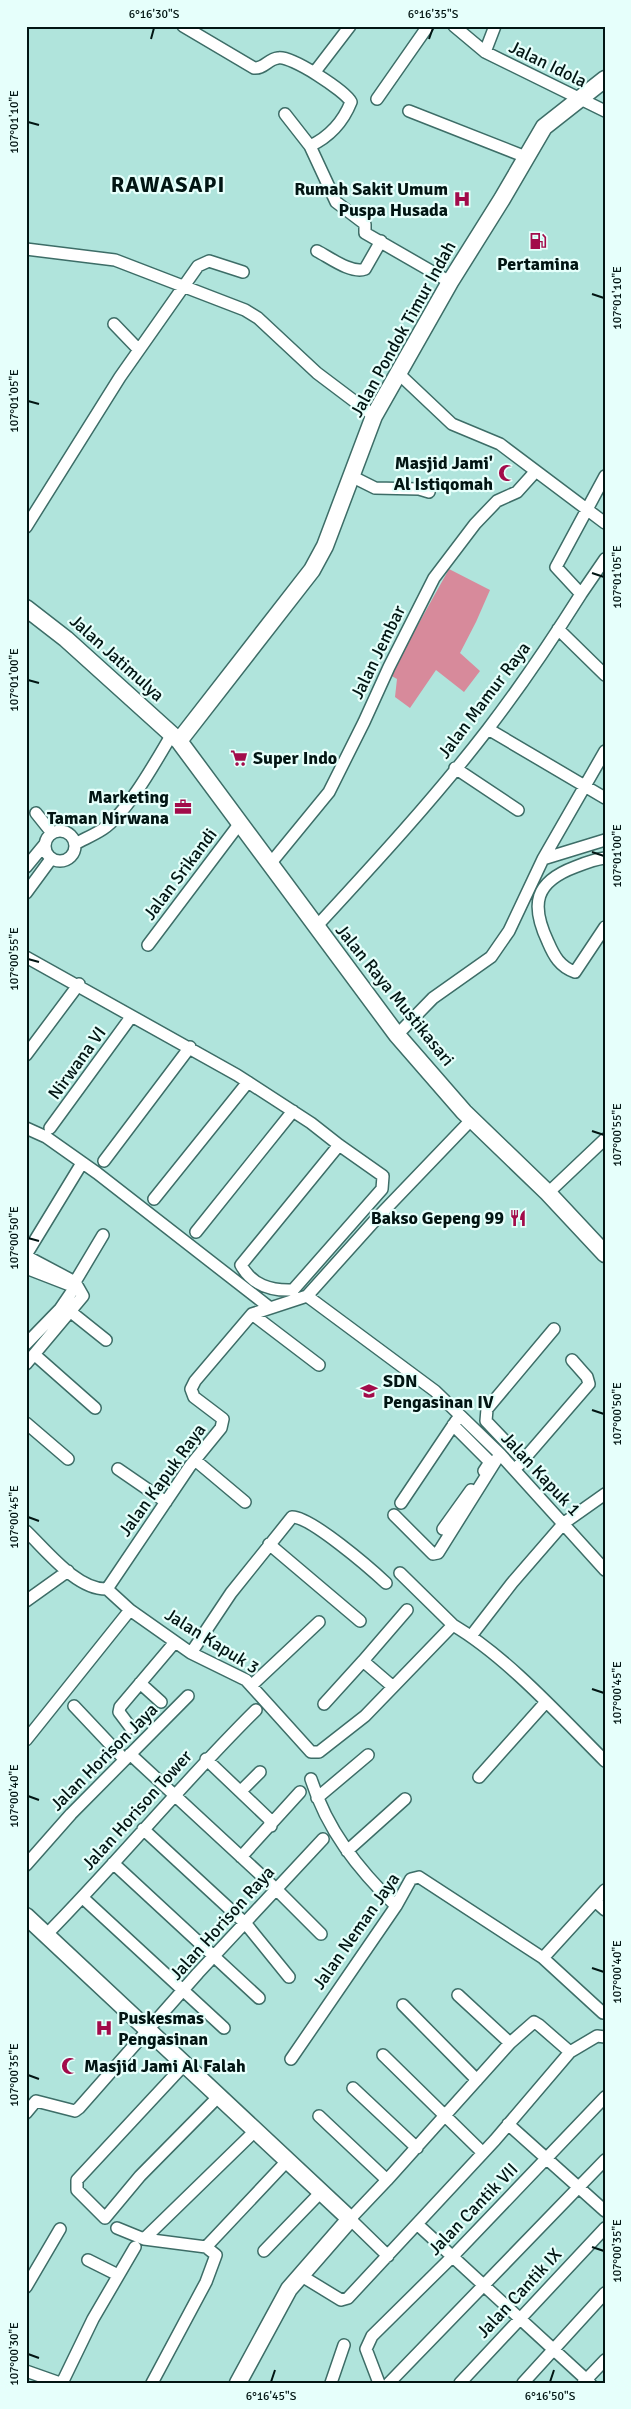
<svg xmlns="http://www.w3.org/2000/svg" width="631" height="2409" viewBox="0 0 631 2409" font-family="Signika,sans-serif">
<style>
.forest{fill:#d78a9b}
.lines{fill:none;stroke-linecap:round;stroke-linejoin:round}
.street-casing{stroke:#3d6d67;stroke-width:14}
.secondary-casing{stroke:#3d6d67;stroke-width:19}
.street{stroke:#fff;stroke-width:11}
.secondary{stroke:#fff;stroke-width:16}
.ticks{fill:none;stroke:#021513;stroke-width:2}
.labels{text-anchor:middle;stroke-width:4.5;stroke-linejoin:round;paint-order:stroke}
.street-label{font-size:18px;fill:#021513;stroke:#e6fffb}
.poi-label{font-size:18px;font-weight:bold;fill:#021513;stroke:#e6fffb;text-anchor:end}
.district-label{font-size:22px;font-weight:bold;letter-spacing:1px;fill:#021513;stroke:#e6fffb}
.neatline{fill:none;stroke:#021513;stroke-width:2}
.ticks-label{font-size:12px;text-anchor:middle;fill:#021513}
</style>
<rect width="100%" height="100%" fill="#b0e4dc"/>
<path class="forest" d="M 449,569 L 490,590 L 476,622 L 460,653 L 480,671 L 464,692 L 436,670 L 410,708 L 395,697 L 397,679 L 390,675 Z"/>
<g class="lines">
<g class="street-casing">
<path id="street" d="M 183,26 L 254,68 C 264,69 268,59 278,58 C 291,55 345,91 351,102 C 343,122 329,137 310,146
M 454,26 L 485,52 L 605,111
M 485,52 L 495,26
M 314,73 L 350,26
M 377,99 L 428,26
M 409,111 L 526,157
M 285,114 L 310,146 L 336,202 L 365,224 L 365,233 L 450,282
M 26,249 L 115,260 L 245,310 L 258,318 L 317,373 L 374,416
M 317,251 C 329,257 351,274 365,269 L 381,241
M 114,324 L 139,350
M 398,373 L 452,424 L 500,444 L 605,523
M 351,476 L 375,488 L 419,489 L 429,492
M 26,527 L 120,377 L 198,266 L 209,261 L 243,272
M 581,594 L 605,559
M 558,629 L 605,675
M 488,729 L 605,798
M 455,768 L 518,810
M 36,813 L 52,833
M45 846a15 15 0 1 1 30 0a15 15 0 1 1-30 0Z
M 75,844 C 84,839 94,835 103,829 C 128,812 156,761 172,734
M 605,858 C 595,859 585,863 575,867 C 535,882 530,904 548,942 C 554,956 560,967 575,972 L 605,927
M 543,859 L 605,840
M 270,864 L 329,792 L 364,722 L 389,667 L 434,578 L 475,524 L 497,501 L 517,492 L 535,472
M 26,867 L 45,844
M 26,893 L 51,859
M 316,927 C 375,863 435,798 488,729 C 521,686 552,640 581,594 L 556,567 L 605,476
M 148,945 L 240,823
M 26,957 L 237,1075 L 311,1123 L 339,1145 L 383,1176 L 382,1189 L 293,1290 C 270,1291 252,1285 241,1265 L 339,1145
M 397,1035 L 433,998 L 491,957 L 509,931 L 543,859 L 605,751
M 26,1055 L 79,984
M 26,1128 L 46,1137 L 97,1173 L 269,1307
M 50,1128 L 131,1017
M 104,1161 L 190,1047
M 548,1193 L 605,1139
M 154,1199 L 248,1082
M 196,1232 L 293,1111
M 26,1255 L 82,1163
M 26,1256 L 75,1282 L 83,1296 L 26,1364
M 26,1268 L 75,1287 L 60,1309 L 26,1344
M 75,1282 L 103,1235
M 307,1296 L 435,1391 L 500,1454 L 605,1570
M 71,1312 L 106,1340
M 252,1314 L 319,1365
M 35,1355 L 95,1408
M 26,1423 L 68,1459
M 453,1425 L 490,1462 L 484,1471
M 195,1460 L 245,1502
M 524,1461 L 486,1421 L 487,1409 L 554,1329
M 519,1465 L 589,1384 L 587,1377 L 572,1360
M 118,1469 L 166,1502
M 401,1503 L 456,1421
M 394,1515 L 433,1554 L 438,1553 L 500,1454
M 443,1529 L 471,1490
M 26,1531 C 47,1551 77,1590 107,1589
M 269,1544 L 360,1621
M 400,1573 L 453,1625
M 26,1601 L 68,1571
M 130,1610 L 191,1653 L 246,1680 L 311,1752 L 319,1752 L 365,1716 L 453,1625 C 507,1657 560,1716 605,1761
M 471,1636 L 512,1583 L 564,1523 L 605,1494
M 191,1653 L 231,1593 L 292,1517 C 310,1516 371,1569 386,1583
M 363,1661 L 407,1610
M 140,1683 L 161,1702
M 252,1685 L 319,1622
M 324,1704 L 363,1661 L 392,1686
M 74,1706 L 124,1759
M 131,1728 L 119,1712 L 120,1707 L 175,1642
M 26,1740 L 130,1610 L 107,1589 L 190,1466 L 221,1428 L 223,1419 L 194,1397 L 191,1389 L 195,1381 L 252,1314 L 307,1296 L 377,1218 L 472,1119
M 130,1754 L 276,1889 L 321,1934
M 206,1759 L 269,1819 L 271,1826
M 479,1777 L 546,1702
M 311,1779 C 327,1830 358,1869 396,1906
M 241,1791 L 260,1772
M 317,1798 L 368,1755
M 143,1829 L 246,1924 L 289,1977
M 347,1851 L 405,1799
M 241,1857 L 300,1792
M 113,1863 L 259,1998
M 26,1865 L 71,1814 L 188,1696
M 83,1898 L 224,2028
M 595,1901 L 605,1910
M 46,1935 C 118,1862 183,1782 256,1710
M 543,1958 L 603,2013
M 458,1995 L 510,2043
M 403,2005 L 477,2080
M 383,2055 L 483,2153
M 291,2059 L 396,1906 L 411,1879 L 419,1877 L 543,1958 L 605,1890
M 184,2065 L 77,2180 L 77,2190 L 105,2218 L 140,2176 L 218,2097
M 353,2088 L 417,2148
M 26,2113 L 36,2101 L 75,2111 L 79,2108 L 198,1973 L 323,1839
M 319,2116 L 387,2180 L 350,2219 L 388,2256
M 508,2124 L 605,2211
M 387,2180 L 510,2043 L 534,2022 L 539,2025 L 570,2052
M 417,2224 L 590,2383
M 117,2228 L 144,2239 L 255,2131
M 144,2239 L 206,2247 L 216,2255 L 206,2282 L 152,2383
M 206,2247 L 287,2161
M 264,2251 L 321,2192
M 88,2260 L 118,2275
M 300,2275 L 341,2300 L 348,2298 L 495,2140 L 570,2052 L 597,2036 L 605,2037
M 26,2287 L 60,2229
M 26,2371 L 60,2383
M 62,2383 L 93,2319 L 135,2247
M 331,2383 L 344,2345
M 379,2383 L 366,2349 L 372,2336 L 453,2256 L 605,2097
M 389,2383 L 605,2160
M 460,2383 L 605,2228
M 523,2383 L 605,2293
M 583,2383 L 605,2360"/>
</g>
<g class="secondary-casing">
<path id="secondary" d="M 26,608 L 66,639 L 179,741 L 397,1035 L 464,1112 L 548,1193 L 605,1254
M 179,741 L 312,570 L 325,546 L 374,416 L 450,282 L 502,199 L 544,127 L 605,79
M 26,1916 L 350,2219 L 289,2289 L 238,2383"/>
</g>
<use href="#street" class="street"/>
<use href="#secondary" class="secondary"/>
</g>
<path class="ticks" d="M 151,39 L 154,28M 429,39 L 433,28M 28,122 L 39,125M 592,294 L 604,298M 28,401 L 39,404M 592,573 L 604,577M 28,680 L 39,683M 592,852 L 604,856M 28,959 L 39,962M 592,1131 L 604,1135M 28,1238 L 39,1241M 592,1410 L 604,1414M 28,1517 L 39,1521M 592,1689 L 604,1693M 28,1796 L 39,1800M 592,1968 L 604,1972M 28,2075 L 39,2079M 592,2247 L 604,2251M 28,2354 L 39,2358M 271,2382 L 275,2370M 550,2382 L 554,2370"/>
<defs>
<g id="hospital-bare" transform="scale(1.35)"><path d="M-5-5h3v3.5h4V-5h3V5h-3V1.5h-4V5h-3Z" fill="#a20b4a" stroke="#e6fffb" stroke-width="2.5" paint-order="stroke"/></g>
<g id="fuel-bare" transform="scale(1.35)"><path d="M-5.5-6h7V0h2V4h1.3V-2.5L3-4.5l.8-.8L6-3V5H2.5V1h-1V6h-7ZM-4.2-4.7v3.2H.2V-4.7Z" fill="#a20b4a" stroke="#e6fffb" stroke-width="2.5" paint-order="stroke"/></g>
<g id="mosque-bare" transform="scale(1.35)"><path d="M3.5-4.9A6 6 0 1 0 3.5 4.9A5 5 0 1 1 3.5-4.9Z" fill="#a20b4a" stroke="#e6fffb" stroke-width="2.5" paint-order="stroke"/></g>
<g id="supermarket-bare" transform="scale(1.35)"><path d="M-6-5.5h2.5l.6 2H6L4.5 2H-2.5L-4.4-4H-6ZM-1.5 3.2a1.3 1.3 0 1 0 .1 0ZM3 3.2a1.3 1.3 0 1 0 .1 0Z" fill="#a20b4a" stroke="#e6fffb" stroke-width="2.5" paint-order="stroke"/></g>
<g id="office-bare" transform="scale(1.35)"><path d="M-6-3h4V-5.5h4V-3h4V5H-6ZM-1-4.5V-3h2v-1.5ZM-6 0V1H6V0Z" fill="#a20b4a" stroke="#e6fffb" stroke-width="2.5" paint-order="stroke"/></g>
<g id="restaurant-bare" transform="scale(1.35)"><path d="M-5-6h1v4h1v-4h1v4h1v-4h1v5L-1.5 .5V6h-2V.5L-5-1ZM5-6V6H3V1.5H1.5Q1.5-4 5-6Z" fill="#a20b4a" stroke="#e6fffb" stroke-width="2.5" paint-order="stroke"/></g>
<g id="school-bare" transform="scale(1.35)"><path d="M0-5L7-2L0 1L-7-2ZM-4 1L0 2.5L4 1V4Q0 6-4 4Z" fill="#a20b4a" stroke="#e6fffb" stroke-width="2.5" paint-order="stroke"/></g>
</defs>
<g fill-rule="evenodd">
<use href="#hospital-bare" x="462" y="199"/>
<use href="#fuel-bare" x="538" y="241"/>
<use href="#mosque-bare" x="507" y="473"/>
<use href="#supermarket-bare" x="239" y="758"/>
<use href="#office-bare" x="183" y="807"/>
<use href="#restaurant-bare" x="518" y="1218"/>
<use href="#school-bare" x="369" y="1391"/>
<use href="#hospital-bare" x="104" y="2028"/>
<use href="#mosque-bare" x="70" y="2066"/>
</g>
<g class="labels">
<g class="street-label">
<text transform="translate(548 64) rotate(26)" y="6">Jalan Idola</text>
<text transform="translate(403 329) rotate(-61)" y="6">Jalan Pondok Timur Indah</text>
<text transform="translate(378 652) rotate(-64)" y="6">Jalan Jembar</text>
<text transform="translate(117 658) rotate(42)" y="6">Jalan Jatimulya</text>
<text transform="translate(484 700) rotate(-53)" y="6">Jalan Mamur Raya</text>
<text transform="translate(180 874) rotate(-53)" y="6">Jalan Srikandi</text>
<text transform="translate(395 995) rotate(51)" y="6">Jalan Raya Mustikasari</text>
<text transform="translate(77 1063) rotate(-54)" y="6">Nirwana VI</text>
<text transform="translate(541 1474) rotate(47)" y="6">Jalan Kapuk 1</text>
<text transform="translate(162 1480) rotate(-54)" y="6">Jalan Kapuk Raya</text>
<text transform="translate(212 1641) rotate(32)" y="6">Jalan Kapuk 3</text>
<text transform="translate(104 1757) rotate(-45)" y="6">Jalan Horison Jaya</text>
<text transform="translate(137 1810) rotate(-48)" y="6">Jalan Horison Tower</text>
<text transform="translate(222 1923) rotate(-48)" y="6">Jalan Horison Raya</text>
<text transform="translate(356 1931) rotate(-55)" y="6">Jalan Neman Jaya</text>
<text transform="translate(473 2209) rotate(-46)" y="6">Jalan Cantik VII</text>
<text transform="translate(519 2293) rotate(-47)" y="6">Jalan Cantik IX</text>
</g>
<g class="poi-label">
<text x="448" y="195">Rumah Sakit Umum<tspan x="448" dy="21">Puspa Husada</tspan></text>
<text x="538" y="270" text-anchor="middle">Pertamina</text>
<text x="493" y="469">Masjid Jami'<tspan x="493" dy="21">Al Istiqomah</tspan></text>
<text x="253" y="764" text-anchor="start">Super Indo</text>
<text x="169" y="803">Marketing<tspan x="169" dy="21">Taman Nirwana</tspan></text>
<text x="504" y="1224">Bakso Gepeng 99</text>
<text x="383" y="1387" text-anchor="start">SDN<tspan x="383" dy="21">Pengasinan IV</tspan></text>
<text x="118" y="2024" text-anchor="start">Puskesmas<tspan x="118" dy="21">Pengasinan</tspan></text>
<text x="84" y="2072" text-anchor="start">Masjid Jami Al Falah</text>
</g>
<g class="district-label">
<text x="168" y="192">RAWASAPI</text>
</g>
</g>
<rect width="631" height="2409" fill="none" stroke="#e6fffb" stroke-width="55"/>
<rect x="28" y="28" width="576" height="2354" class="neatline"/>
<g class="ticks-label">
<text x="154" y="18">6°16'30"S</text>
<text x="433" y="18">6°16'35"S</text>
<text transform="translate(14 122) rotate(-90)" y="4">107°01'10"E</text>
<text transform="translate(617 298) rotate(-90)" y="4">107°01'10"E</text>
<text transform="translate(14 401) rotate(-90)" y="4">107°01'05"E</text>
<text transform="translate(617 577) rotate(-90)" y="4">107°01'05"E</text>
<text transform="translate(14 680) rotate(-90)" y="4">107°01'00"E</text>
<text transform="translate(617 856) rotate(-90)" y="4">107°01'00"E</text>
<text transform="translate(14 959) rotate(-90)" y="4">107°00'55"E</text>
<text transform="translate(617 1135) rotate(-90)" y="4">107°00'55"E</text>
<text transform="translate(14 1238) rotate(-90)" y="4">107°00'50"E</text>
<text transform="translate(617 1414) rotate(-90)" y="4">107°00'50"E</text>
<text transform="translate(14 1517) rotate(-90)" y="4">107°00'45"E</text>
<text transform="translate(617 1693) rotate(-90)" y="4">107°00'45"E</text>
<text transform="translate(14 1796) rotate(-90)" y="4">107°00'40"E</text>
<text transform="translate(617 1972) rotate(-90)" y="4">107°00'40"E</text>
<text transform="translate(14 2075) rotate(-90)" y="4">107°00'35"E</text>
<text transform="translate(617 2251) rotate(-90)" y="4">107°00'35"E</text>
<text transform="translate(14 2354) rotate(-90)" y="4">107°00'30"E</text>
<text x="271" y="2400">6°16'45"S</text>
<text x="550" y="2400">6°16'50"S</text>
</g>
</svg>
